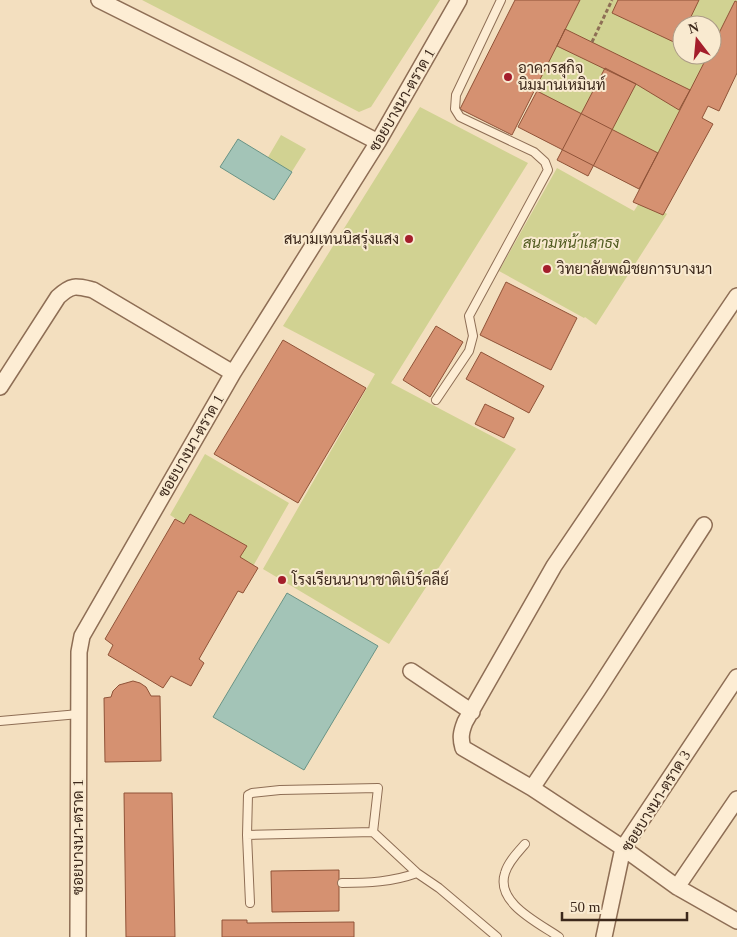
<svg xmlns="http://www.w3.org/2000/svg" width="737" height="937" viewBox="0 0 737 937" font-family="'Times New Roman',Sarabun,serif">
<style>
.green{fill:#d1d292;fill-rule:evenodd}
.water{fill:#a3c4b7;stroke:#699385}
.building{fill:#d59171;stroke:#905338}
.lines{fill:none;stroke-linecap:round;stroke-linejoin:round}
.lane-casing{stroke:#8e6e55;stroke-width:10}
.street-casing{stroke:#8e6e55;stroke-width:18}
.path{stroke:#8e6e55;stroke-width:3;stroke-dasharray:4 2.5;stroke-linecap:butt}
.lane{stroke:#fdedd4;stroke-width:8}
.street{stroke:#fdedd4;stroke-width:15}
.poi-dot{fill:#a41e2b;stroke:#f9ead0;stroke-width:2}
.labels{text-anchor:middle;stroke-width:4;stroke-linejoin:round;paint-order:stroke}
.poi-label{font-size:15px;fill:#3c281b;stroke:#f9ead0;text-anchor:start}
.street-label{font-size:15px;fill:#3c281b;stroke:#f9ead0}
.park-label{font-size:15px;font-style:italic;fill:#515b20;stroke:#f9ead0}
</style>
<rect width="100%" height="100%" fill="#f3dfbf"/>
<path class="green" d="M 142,0 L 440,0 L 371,107 L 359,112 Z
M 571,0 L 737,0 L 737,24 L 666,158 L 528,88 ZM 682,25 L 712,25 L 712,55 L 682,55 Z
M 420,107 L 528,163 L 391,383 L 516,449 L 389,644 L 263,569 L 375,374 L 283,326 Z
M 281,135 L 306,149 L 274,200 L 251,186 Z
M 557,168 L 634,211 L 643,197 L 667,214 L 596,325 L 585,317 L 584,318 L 499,271 Z
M 205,454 L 289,503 L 252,568 L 170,515 Z"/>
<path class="water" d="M 238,139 L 292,172 L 274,200 L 220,167 Z
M 287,593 L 378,646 L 304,770 L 213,717 Z"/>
<path class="building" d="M 515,0 L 580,0 L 512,135 L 460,109 Z
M 618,0 L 699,0 L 687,25 L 682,25 L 682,36 L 678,44 L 612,13 Z
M 735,1 L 737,2 L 737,73 L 719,111 L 708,106 L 702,118 L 713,124 L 663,215 L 633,202 L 708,55 L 712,55 L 712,47 Z
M 565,29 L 690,90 L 679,110 L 636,84 L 557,46 Z
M 605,68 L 636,84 L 588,176 L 557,160 Z
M 537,91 L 658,153 L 639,189 L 518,127 Z
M 506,282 L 577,318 L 551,370 L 480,335 Z
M 436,326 L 463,342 L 430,397 L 403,380 Z
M 283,340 L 366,388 L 298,503 L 214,454 Z
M 481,352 L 544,386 L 529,413 L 466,379 Z
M 485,404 L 514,418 L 504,438 L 475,424 Z
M 190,514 L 247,546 L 240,557 L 258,568 L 243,593 L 238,591 L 199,659 L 204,663 L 191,686 L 171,676 L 163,688 L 108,655 L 113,645 L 105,639 L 175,519 L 184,524 Z
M 133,681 L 140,683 L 146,687 L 151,696 L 160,696 L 161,761 L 105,762 L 104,698 L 111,697 L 113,691 L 119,685 Z
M 124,793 L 172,793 L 175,937 L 126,937 Z
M 339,870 L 339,911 L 272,912 L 271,871 Z
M 222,920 L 247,920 L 247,923 L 354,922 L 354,937 L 222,937 Z"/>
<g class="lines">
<g class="lane-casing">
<path id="lane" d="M 436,400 L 469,351 L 473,336 L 469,316 L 548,170 L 545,162 L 534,152 L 460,117 L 455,109 L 456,95 L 501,0
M 0,721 L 79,714
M 247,835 L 373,832
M 525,844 C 518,852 508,862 505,873 C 495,903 539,923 559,937
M 342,883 C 368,883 392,882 417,873
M 250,903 L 247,835 L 248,795 L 252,793 L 280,790 L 378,788 L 373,832 L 417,873 L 439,888 L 497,937"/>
</g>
<g class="street-casing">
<path id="street" d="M 99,0 L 239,70 L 378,142
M 737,296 L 554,566 L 465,722 C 461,732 460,738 463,748 L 532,788 L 623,848 L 677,887 L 737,921
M 0,387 L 58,297 C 72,284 76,286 93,290 L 233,373
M 411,671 L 472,712
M 532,788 L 597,691 L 704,525
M 677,887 L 737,799
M 78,937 L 79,652 L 82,636 L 233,373 L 378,142 L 459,0
M 604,937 L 623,848 L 737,677"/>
</g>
<path class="path" d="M 592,42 L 612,0"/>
<use href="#lane" class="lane"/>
<use href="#street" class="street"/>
</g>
<g class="poi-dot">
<circle cx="508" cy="77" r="5"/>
<circle cx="409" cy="239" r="5"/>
<circle cx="547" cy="269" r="5"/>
<circle cx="282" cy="580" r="5"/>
</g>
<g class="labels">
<g class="poi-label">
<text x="518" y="73">อาคารสุกิจ<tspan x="518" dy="17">นิมมานเหมินท์</tspan></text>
<text x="399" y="244" text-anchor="end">สนามเทนนิสรุ่งแสง</text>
<text x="557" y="274">วิทยาลัยพณิชยการบางนา</text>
<text x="292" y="585">โรงเรียนนานาชาติเบิร์คลีย์</text>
</g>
<g class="street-label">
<text transform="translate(402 100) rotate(-60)" y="5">ซอยบางนา-ตราด 1</text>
<text transform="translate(191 446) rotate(-60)" y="5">ซอยบางนา-ตราด 1</text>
<text transform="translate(656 801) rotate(-58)" y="5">ซอยบางนา-ตราด 3</text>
<text transform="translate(78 837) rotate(-90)" y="5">ซอยบางนา-ตราด 1</text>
</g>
<g class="park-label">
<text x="571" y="248">สนามหน้าเสาธง</text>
</g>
</g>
<g transform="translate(697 40) rotate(344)"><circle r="24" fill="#f9ead0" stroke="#ad9c88"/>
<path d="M0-4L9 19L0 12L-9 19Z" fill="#a41e2b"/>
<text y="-8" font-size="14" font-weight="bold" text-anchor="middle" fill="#3c281b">N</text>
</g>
<path d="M562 912v8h125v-8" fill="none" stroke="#3c281b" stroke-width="2.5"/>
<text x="570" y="912" font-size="15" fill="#3c281b" stroke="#f9ead0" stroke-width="4" paint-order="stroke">50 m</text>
</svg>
